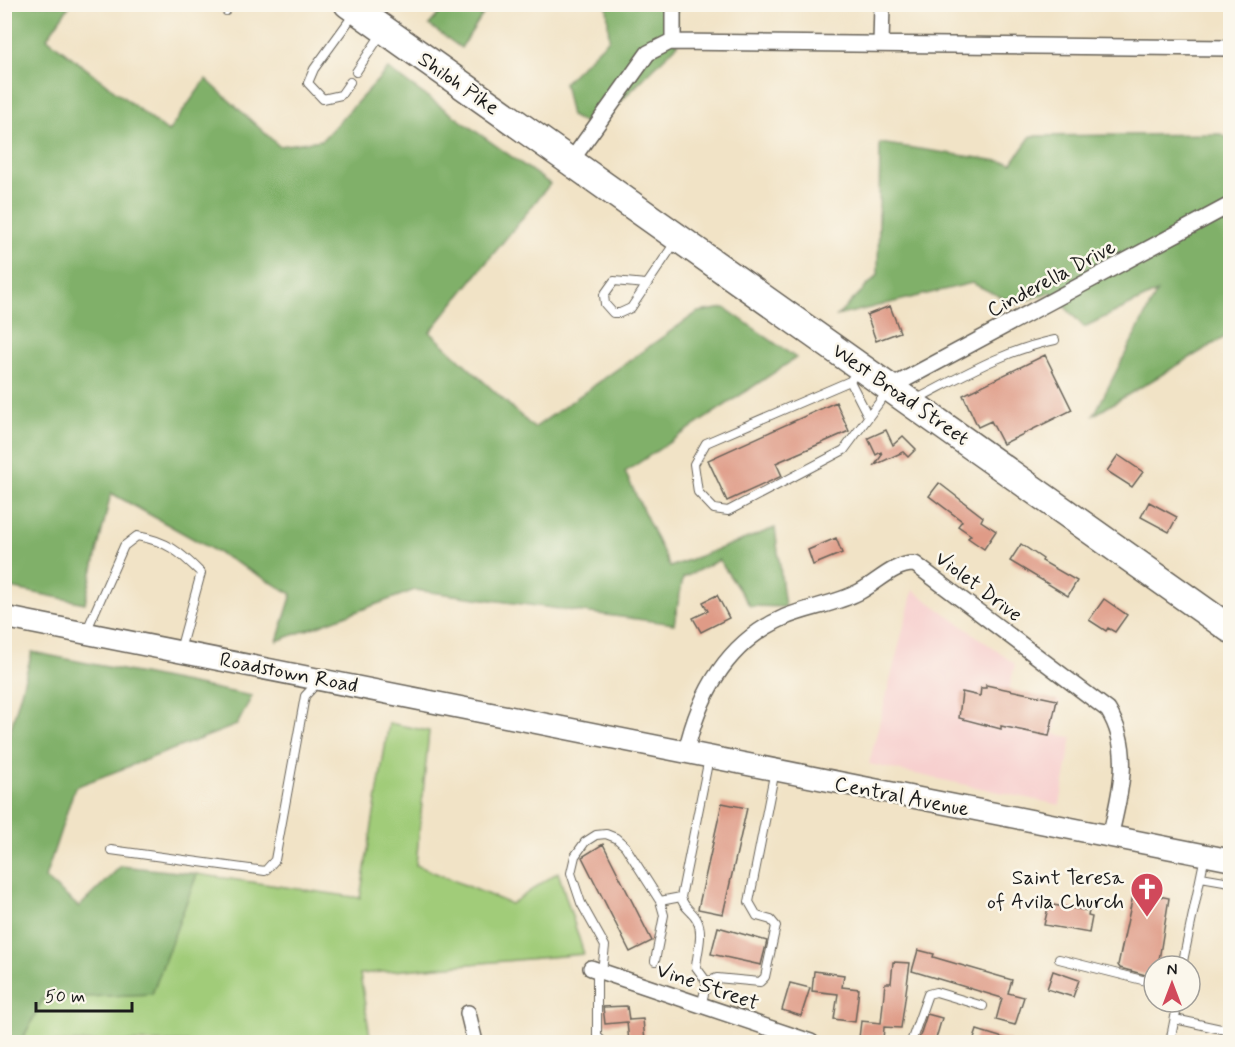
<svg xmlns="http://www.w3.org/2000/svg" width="1235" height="1047" viewBox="0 0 1235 1047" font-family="Mynerve,sans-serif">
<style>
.built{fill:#f7d0cf}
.green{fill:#a1cc79;stroke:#5e744a;stroke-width:1.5}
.forest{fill:#80b069;stroke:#4e6642;stroke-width:1.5}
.building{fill:#df9b87}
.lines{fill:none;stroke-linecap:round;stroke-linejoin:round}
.lane-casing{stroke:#676258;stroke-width:10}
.street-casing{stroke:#676258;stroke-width:18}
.secondary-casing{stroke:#676258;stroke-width:24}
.highway-casing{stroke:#676258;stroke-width:30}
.lane{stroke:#fff;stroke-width:8}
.street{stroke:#fff;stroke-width:15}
.secondary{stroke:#fff;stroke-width:21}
.highway{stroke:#fff;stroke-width:27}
.labels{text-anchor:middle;stroke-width:5;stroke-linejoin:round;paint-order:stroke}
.street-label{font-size:21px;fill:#1c1c1c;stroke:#fbf7ec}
.poi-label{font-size:21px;fill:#1c1c1c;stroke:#fbf7ec;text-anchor:end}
</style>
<rect width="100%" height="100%" fill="#fbf7ec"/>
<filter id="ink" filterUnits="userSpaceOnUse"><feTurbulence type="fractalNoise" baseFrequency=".0167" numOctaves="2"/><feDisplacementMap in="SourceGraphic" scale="12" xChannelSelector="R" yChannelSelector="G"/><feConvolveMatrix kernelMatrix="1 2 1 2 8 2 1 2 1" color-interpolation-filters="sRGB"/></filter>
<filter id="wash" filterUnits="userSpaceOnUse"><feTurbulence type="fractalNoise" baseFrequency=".008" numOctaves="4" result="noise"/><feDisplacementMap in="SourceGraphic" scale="24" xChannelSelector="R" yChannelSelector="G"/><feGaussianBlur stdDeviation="1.35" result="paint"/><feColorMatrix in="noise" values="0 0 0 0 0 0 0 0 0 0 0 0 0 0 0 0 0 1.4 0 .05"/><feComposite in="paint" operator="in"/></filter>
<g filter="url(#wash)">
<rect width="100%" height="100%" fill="#f1e3c6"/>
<path class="built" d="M 913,590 L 1015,664 L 1009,690 L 1060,701 L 1054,734 L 1072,737 L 1060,805 L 869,764 Z"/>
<path class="green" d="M 389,723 L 429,731 L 416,865 L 511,904 L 558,872 L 584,954 L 360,974 L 371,1042 L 21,1042 L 43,999 L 152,993 L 197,874 L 360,898 Z"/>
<path class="forest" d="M 448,4 L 489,5 L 461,48 L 429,25 Z
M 4,5 L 70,5 L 47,38 L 168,132 L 206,79 L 279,146 L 322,140 L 388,69 L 550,184 L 430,332 L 534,428 L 698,312 L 725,308 L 796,358 L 625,472 L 670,567 L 775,528 L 785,607 L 750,606 L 719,560 L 683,578 L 674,624 L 415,590 L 277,641 L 292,594 L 111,493 L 85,603 L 5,587 Z
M 607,5 L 677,5 L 677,45 L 594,128 L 571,116 L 564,83 L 609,39 Z
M 1221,134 L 1230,140 L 1230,334 L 1094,415 L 1157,292 L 1084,327 L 1051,292 L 1015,304 L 972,283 L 837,316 L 878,275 L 880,143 L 1012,163 L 1031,136 Z
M 32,652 L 252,696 L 237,725 L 75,787 L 45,878 L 79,907 L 121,866 L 197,874 L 152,994 L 43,999 L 21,1042 L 5,1042 L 5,750 Z"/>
<g id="blocks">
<path class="building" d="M 890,306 L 900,332 L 876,341 L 867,315 Z
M 1045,355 L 1072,410 L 1003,444 L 991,421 L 978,427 L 963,395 Z
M 836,402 L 849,431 L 776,463 L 782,476 L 727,501 L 708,460 Z
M 886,430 L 893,445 L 903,436 L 916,449 L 908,457 L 903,452 L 875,465 L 882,455 L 881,452 L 876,455 L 868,438 Z
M 1118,455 L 1143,472 L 1132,487 L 1107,471 Z
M 939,483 L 983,517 L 981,521 L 996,531 L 984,549 L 968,538 L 971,535 L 958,526 L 962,521 L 929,496 Z
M 1149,502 L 1177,517 L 1169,532 L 1141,517 Z
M 836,538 L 842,553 L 813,565 L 808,550 Z
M 1021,544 L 1043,559 L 1042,561 L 1077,581 L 1068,596 L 1010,561 Z
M 717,595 L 729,618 L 701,632 L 693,618 L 708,611 L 703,602 Z
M 1104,599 L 1127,615 L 1115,632 L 1108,628 L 1106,631 L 1089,620 Z
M 986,685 L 1057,700 L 1049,736 L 1001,726 L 1001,729 L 959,718 L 962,692 L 980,696 L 981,688 L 986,688 Z
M 722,803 L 747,808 L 723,914 L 698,909 Z
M 603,844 L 652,941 L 630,952 L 582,857 Z
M 1134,891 L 1169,898 L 1158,966 L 1154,966 L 1153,977 L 1120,968 L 1118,965 Z
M 1053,905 L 1089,911 L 1088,916 L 1092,917 L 1089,933 L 1044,925 L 1048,908 L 1052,909 Z
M 718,927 L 767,941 L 761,965 L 711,954 Z
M 918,950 L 934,954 L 933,957 L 1012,980 L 1008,993 L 1024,997 L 1015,1025 L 996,1020 L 1002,998 L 912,971 Z
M 893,962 L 910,963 L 901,1028 L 884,1027 L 883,1041 L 859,1038 L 861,1021 L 881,1023 L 885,983 L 891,983 Z
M 814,971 L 844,975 L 842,987 L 859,989 L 855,1022 L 834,1019 L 838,994 L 812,991 Z
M 1053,971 L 1079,980 L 1073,997 L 1047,989 Z
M 790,983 L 810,988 L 801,1016 L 782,1010 Z
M 627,1006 L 629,1020 L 643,1019 L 645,1042 L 629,1042 L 627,1022 L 605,1024 L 603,1007 Z
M 927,1014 L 942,1018 L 935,1042 L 918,1042 Z
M 977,1030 L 1010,1040 L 1010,1042 L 973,1042 Z"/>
</g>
</g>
<g filter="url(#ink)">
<use href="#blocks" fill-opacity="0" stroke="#676258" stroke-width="1.5"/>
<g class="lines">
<g class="lane-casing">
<path id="lane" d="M 226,11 L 231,4
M 356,72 L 382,33
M 350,82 L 341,95 L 323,99 L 308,83 L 314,69 L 354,14
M 646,284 L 614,281 L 604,295 L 605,304 L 613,313 L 620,313 L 631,308 L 676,241
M 859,370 L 850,381 L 706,443 L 694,464 L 698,492 L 714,509 L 728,511 L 844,450 L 887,392
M 850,381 L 868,416
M 915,400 C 960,377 1005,350 1055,340
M 86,632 L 124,546 L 137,536 C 167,541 180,552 201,573 L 180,650
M 111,850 L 265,871 L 275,860 L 305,696 L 319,681
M 1201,877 L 1230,882
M 660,901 L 681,897
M 1059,959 L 1154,983
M 1182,966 L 1205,856
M 597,970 L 597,1036 L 603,1042
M 602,971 L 605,946 L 581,903 L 571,873 L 575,856 L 585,842 L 596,835 L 606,834 L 616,838 L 625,846 L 660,901 L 664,915 L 655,961
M 707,982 L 717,978 L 760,982 L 765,977 L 776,926 L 771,920 L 757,916 L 749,902 L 775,770
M 701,1006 L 707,982 L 696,967 C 697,952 704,934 697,920 C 692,910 683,908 681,897 L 709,758
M 1175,1019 L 1230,1031
M 911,1042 L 928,994 L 936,992 L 983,1006
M 1170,1042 L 1178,1002"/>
</g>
<g class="street-casing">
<path id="street" d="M 673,4 L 673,42
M 881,44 L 882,4
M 571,161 L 648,53 L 670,42 L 1230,48
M 891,387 L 1230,205
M 686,752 C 699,694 727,642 785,617 C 809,607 836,604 859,592 C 877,583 894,563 915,564 L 1108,710 C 1133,750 1120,794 1110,837
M 591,968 L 811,1042
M 468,1013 L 475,1042"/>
</g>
<g class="secondary-casing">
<path id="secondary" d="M 4,617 L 1230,860"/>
</g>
<g class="highway-casing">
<path id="highway" d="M 348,4 L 1230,629"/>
</g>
<use href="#lane" class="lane"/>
<use href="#street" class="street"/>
<use href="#secondary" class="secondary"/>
<use href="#highway" class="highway"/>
</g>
</g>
<defs>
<g id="church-pin" transform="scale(1.725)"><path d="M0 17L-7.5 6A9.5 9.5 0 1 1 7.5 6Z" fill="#d1495b" stroke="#fbf7ec"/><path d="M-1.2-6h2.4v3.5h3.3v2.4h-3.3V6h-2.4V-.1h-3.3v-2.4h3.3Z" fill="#fff"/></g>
</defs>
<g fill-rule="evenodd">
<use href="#church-pin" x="1147" y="889"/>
</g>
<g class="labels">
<g class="street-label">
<text transform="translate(459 83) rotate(35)" y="7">Shiloh Pike</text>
<text transform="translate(1051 278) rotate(-28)" y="7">Cinderella Drive</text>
<text transform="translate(901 394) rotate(35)" y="7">West Broad Street</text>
<text transform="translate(979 586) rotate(37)" y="7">Violet Drive</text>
<text transform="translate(289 672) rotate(11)" y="7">Roadstown Road</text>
<text transform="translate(902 796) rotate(11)" y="7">Central Avenue</text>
<text transform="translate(708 986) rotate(19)" y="7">Vine Street</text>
</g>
<g class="poi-label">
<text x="1124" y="884">Saint Teresa<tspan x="1124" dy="24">of Avila Church</tspan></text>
</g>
</g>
<rect width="1235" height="1047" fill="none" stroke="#fbf7ec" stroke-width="24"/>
<g transform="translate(1172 984)"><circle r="28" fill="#fbf7ec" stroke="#a29f99" stroke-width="1.5"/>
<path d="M0-4.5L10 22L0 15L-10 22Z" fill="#d1495b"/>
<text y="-9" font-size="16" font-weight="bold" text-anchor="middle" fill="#1c1c1c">N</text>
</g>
<path d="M36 1002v9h96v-9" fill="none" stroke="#1c1c1c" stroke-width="3"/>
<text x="45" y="1002" font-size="18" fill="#1c1c1c" stroke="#fbf7ec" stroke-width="4.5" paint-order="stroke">50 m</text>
</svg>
